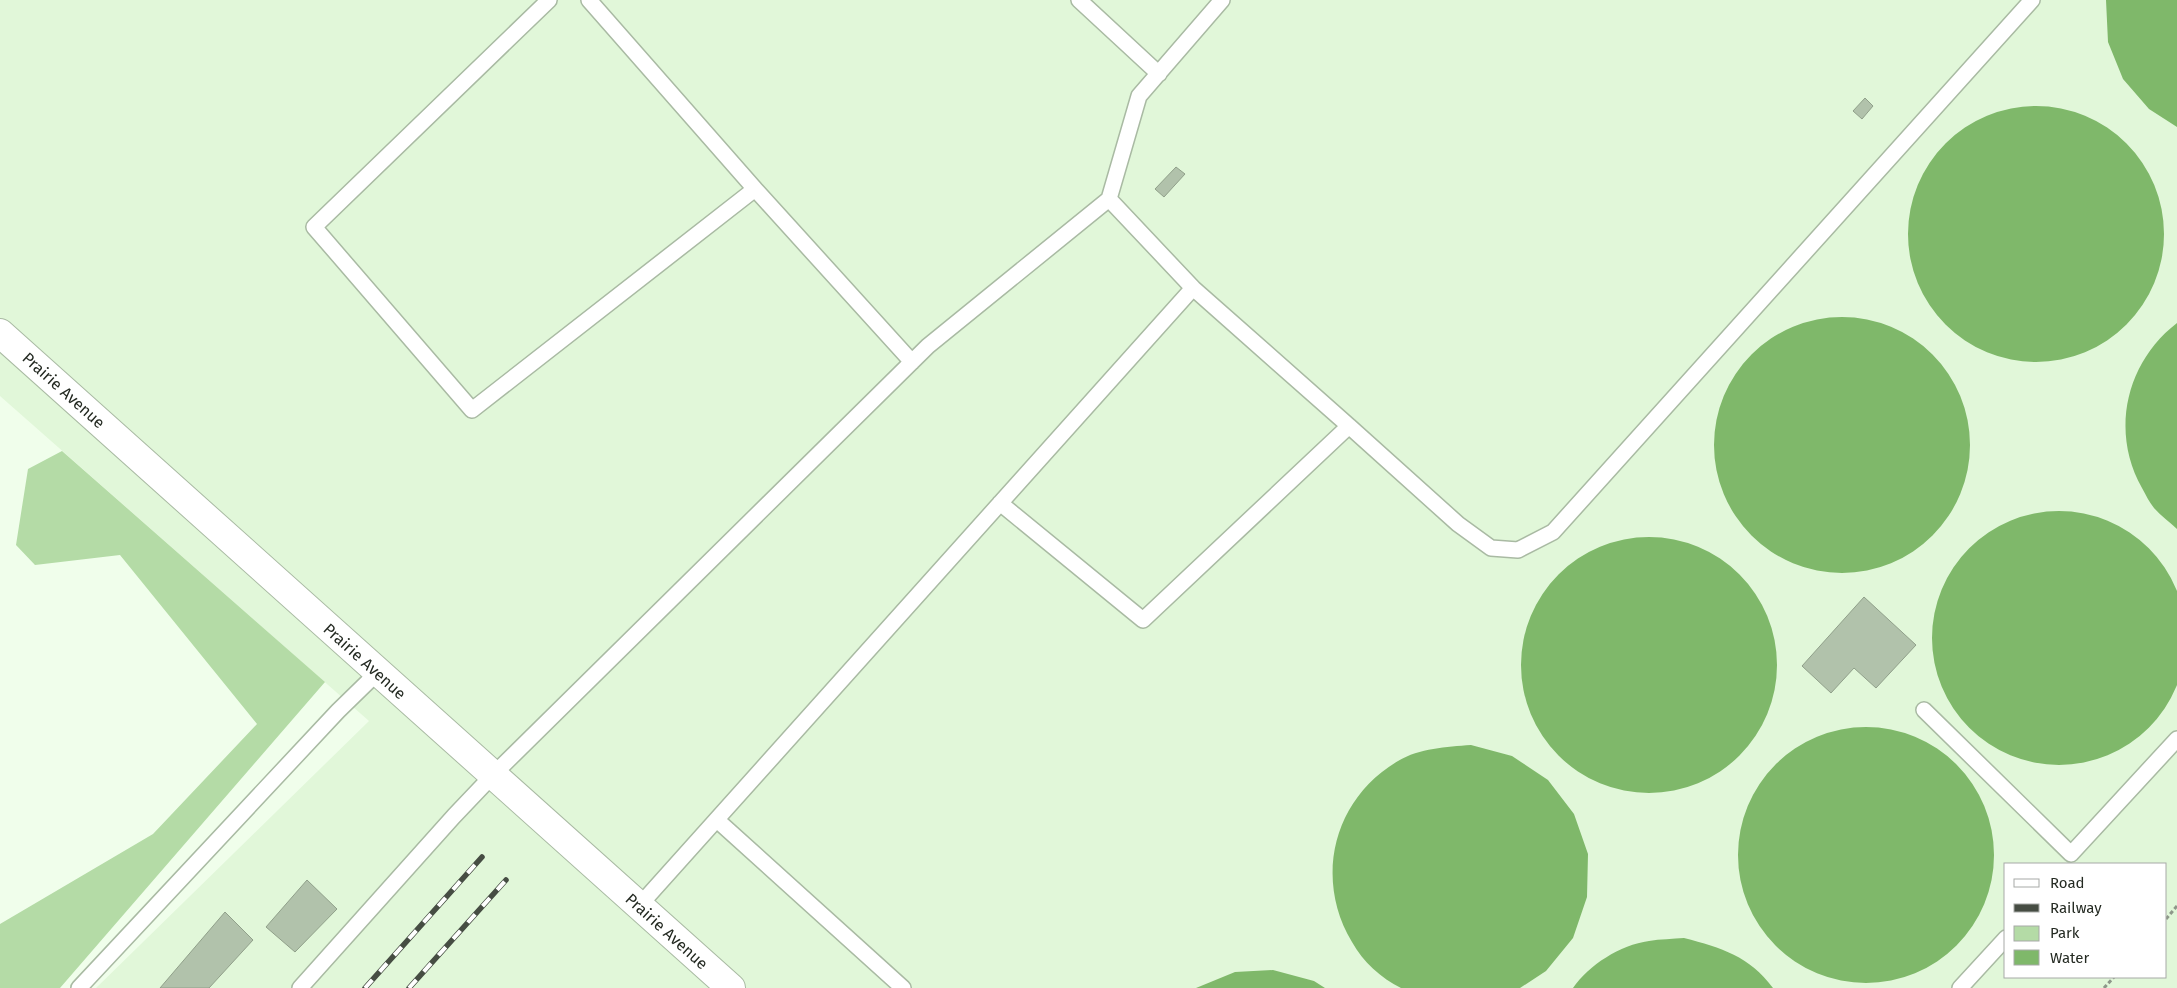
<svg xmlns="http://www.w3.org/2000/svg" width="2177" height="988" viewBox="0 0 2177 988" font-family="'Fira Sans',sans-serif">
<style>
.built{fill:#e1f7d9;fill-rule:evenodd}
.green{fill:#b4dba6}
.water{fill:#7fb86a}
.building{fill:#b1c2ab;stroke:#90a08a}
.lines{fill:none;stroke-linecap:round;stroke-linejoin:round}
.lane-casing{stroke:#a9baa3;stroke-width:18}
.street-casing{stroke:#a9baa3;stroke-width:30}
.path{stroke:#8e988a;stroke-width:3;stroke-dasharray:4 2.5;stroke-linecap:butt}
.lane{stroke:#fff;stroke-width:15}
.street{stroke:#fff;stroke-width:28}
.rail-casing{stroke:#464d43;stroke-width:5.5}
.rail{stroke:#fff;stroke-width:4;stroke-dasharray:11;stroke-linecap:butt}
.labels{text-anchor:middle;stroke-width:5;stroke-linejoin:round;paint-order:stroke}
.street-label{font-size:16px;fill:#242a22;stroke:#fff}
</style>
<rect width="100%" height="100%" fill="#f0feeb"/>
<path class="built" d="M 0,0 L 2177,0 L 2177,988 L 96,988 L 369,721 L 0,396 ZM 2006,864 L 2166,864 L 2166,977 L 2006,977 Z"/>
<path class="green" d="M 62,451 L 325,682 L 60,988 L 0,988 L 0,924 L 153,834 L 257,724 L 120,555 L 35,565 L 16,545 L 28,469 Z"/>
<path class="water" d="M 2106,0 L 2177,0 L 2177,127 L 2149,109 L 2123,79 L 2108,42 Z
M1908 234a128 128 0 1 1 256 0a128 128 0 1 1-256 0Z
M1714 445a128 128 0 1 1 256 0a128 128 0 1 1-256 0Z
M 2177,323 L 2177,529 C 2170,522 2161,516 2154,508 C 2149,502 2146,495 2142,488 C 2110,432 2126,362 2177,323 Z
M1932 638a127 127 0 1 1 254 0a127 127 0 1 1-254 0Z
M1521 665a128 128 0 1 1 256 0a128 128 0 1 1-256 0Z
M1738 855a128 128 0 1 1 256 0a128 128 0 1 1-256 0Z
M 1471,745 L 1512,756 L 1548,780 L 1574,814 L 1588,854 L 1587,897 L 1573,938 L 1546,971 L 1520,988 L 1401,988 C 1381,978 1363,962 1352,942 C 1314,879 1333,799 1398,761 C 1420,748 1446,747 1471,745 Z
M 1684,938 C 1722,948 1749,956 1773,988 L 1573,988 C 1589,965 1620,945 1649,941 C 1660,939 1673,939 1684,938 Z
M 1273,970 L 1314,981 L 1325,988 L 1196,988 L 1235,972 Z"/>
<path class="building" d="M 1865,98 L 1873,106 L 1862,119 L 1853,111 Z
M 1176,167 L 1185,174 L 1164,197 L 1155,189 Z
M 1864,597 L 1916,645 L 1876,688 L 1854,668 L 1831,693 L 1802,666 Z
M 307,880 L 337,909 L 295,952 L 266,927 Z
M 225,912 L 253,940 L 209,988 L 160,988 Z"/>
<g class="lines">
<g class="lane-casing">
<path id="lane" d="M 549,0 L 314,227 L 472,410 L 755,189 L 912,362
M 589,0 L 755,189
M 1079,0 L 1159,74
M 1349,426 L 1458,524 L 1491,548 L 1518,550 L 1553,532 L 2032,0
M 1000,503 L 1143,620 L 1349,426 L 1193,288
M 1924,710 L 2071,854 L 2177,739
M 717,820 L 903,988
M 639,906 L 1193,288 L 1109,199
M 79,988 L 338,711 L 378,672
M 300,988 L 454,816 L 493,775 L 928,346 L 1109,199 L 1139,96 L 1222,0
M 1960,988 L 2006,938"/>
</g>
<g class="street-casing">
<path id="street" d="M 0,333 L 731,988"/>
</g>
<path class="path" d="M 2166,919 L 2177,906
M 2104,988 L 2114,977"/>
<use href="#lane" class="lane"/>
<use href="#street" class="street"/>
<g class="rail-casing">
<path id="rail" d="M 365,988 L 482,857
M 409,988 L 506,880"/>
</g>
<use href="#rail" class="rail"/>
</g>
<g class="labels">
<g class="street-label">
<text transform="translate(64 390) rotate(42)" y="6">Prairie Avenue</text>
<text transform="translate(365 661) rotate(42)" y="6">Prairie Avenue</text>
<text transform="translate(667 931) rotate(42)" y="6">Prairie Avenue</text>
</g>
</g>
<rect x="2004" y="863" width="162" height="115" fill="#ffffff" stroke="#a7aaa7"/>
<rect x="2014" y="879" width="25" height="8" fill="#ffffff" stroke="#a7aaa7"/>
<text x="2050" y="888" font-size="15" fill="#242a22">Road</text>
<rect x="2014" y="904" width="25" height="8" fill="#464d43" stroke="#a7aaa7"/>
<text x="2050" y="913" font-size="15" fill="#242a22">Railway</text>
<rect x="2014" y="926" width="25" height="15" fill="#b4dba6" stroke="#a7aaa7"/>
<text x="2050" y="938" font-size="15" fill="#242a22">Park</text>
<rect x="2014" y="950" width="25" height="15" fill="#7fb86a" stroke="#a7aaa7"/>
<text x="2050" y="963" font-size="15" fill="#242a22">Water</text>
</svg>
